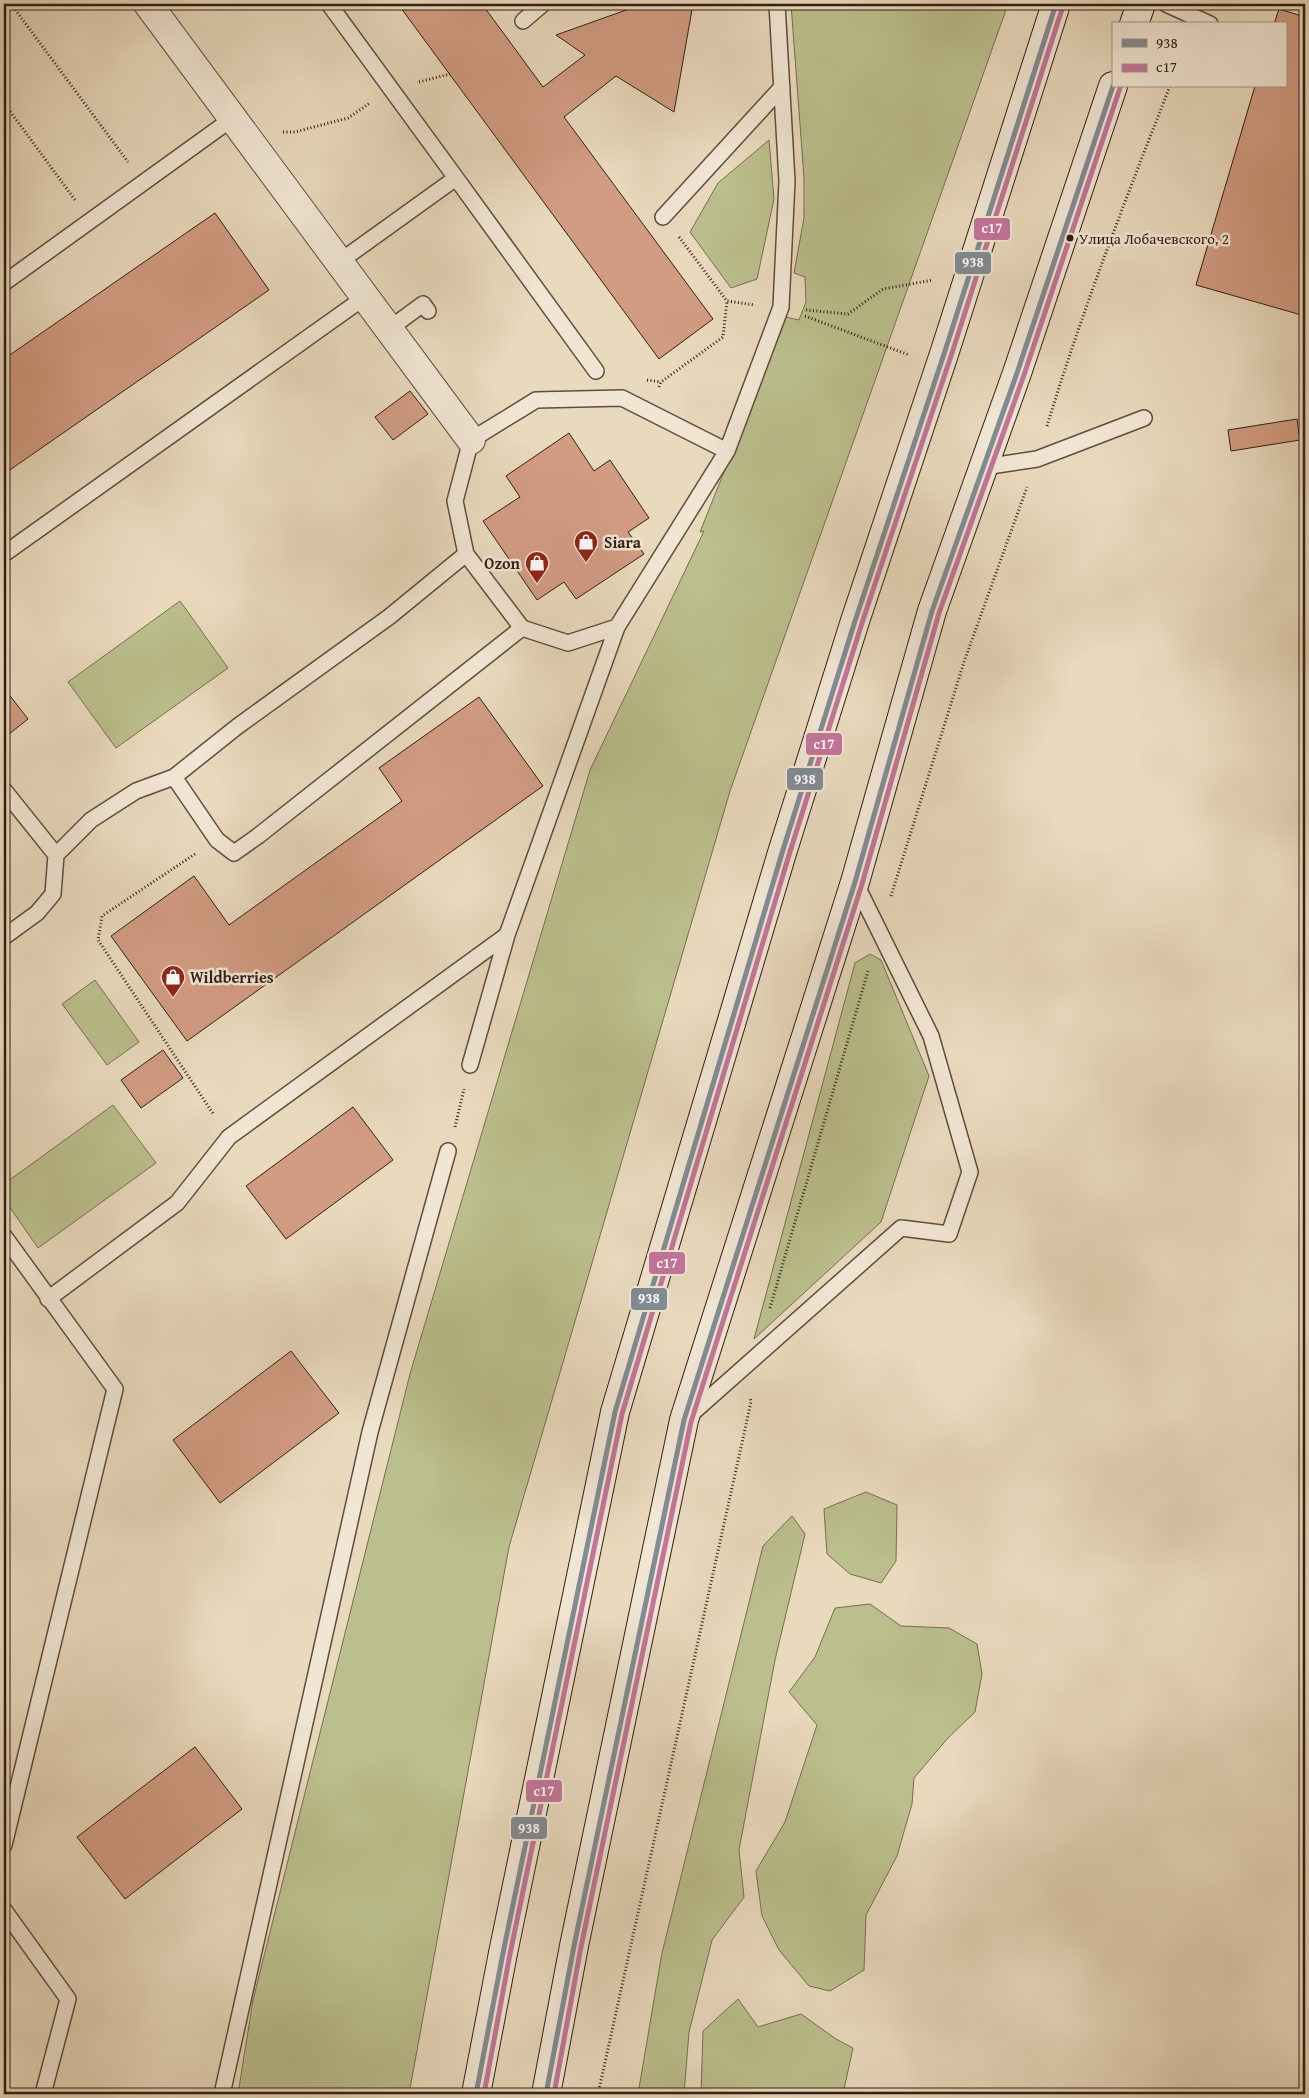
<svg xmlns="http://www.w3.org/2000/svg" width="1309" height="2098" viewBox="0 0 1309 2098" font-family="'Gentium Book Plus',serif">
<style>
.green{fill:#bbbe8d;stroke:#766e50}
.building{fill:#d29c83;stroke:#321e13}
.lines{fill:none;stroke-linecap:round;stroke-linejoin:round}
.lane-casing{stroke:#604d3e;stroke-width:18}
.street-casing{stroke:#604d3e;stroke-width:30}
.secondary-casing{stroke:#321e13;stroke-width:30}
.path{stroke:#321e13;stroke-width:3;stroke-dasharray:1 2.5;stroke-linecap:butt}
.lane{stroke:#f1e6d4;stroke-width:15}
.street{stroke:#f1e6d4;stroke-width:28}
.secondary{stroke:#f1e6d4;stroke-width:28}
.bus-1-casing{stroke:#f1e6d4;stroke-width:9}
.bus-2-casing{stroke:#f1e6d4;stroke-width:9}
.bus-1{stroke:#818c95;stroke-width:5}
.bus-2{stroke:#c27599;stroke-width:5}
.bus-dot{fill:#321e13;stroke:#f1e6d4;stroke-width:2}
.labels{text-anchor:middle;stroke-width:5;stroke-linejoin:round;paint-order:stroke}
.bus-label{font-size:15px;fill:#321e13;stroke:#f1e6d4;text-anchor:start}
.poi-label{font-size:16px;font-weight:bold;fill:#321e13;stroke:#f1e6d4;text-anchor:start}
.line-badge{stroke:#f1e6d4;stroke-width:2}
.badge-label{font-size:14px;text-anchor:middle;font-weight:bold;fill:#fff}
</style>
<rect width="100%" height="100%" fill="#e9d9bd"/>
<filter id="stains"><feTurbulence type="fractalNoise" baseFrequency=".004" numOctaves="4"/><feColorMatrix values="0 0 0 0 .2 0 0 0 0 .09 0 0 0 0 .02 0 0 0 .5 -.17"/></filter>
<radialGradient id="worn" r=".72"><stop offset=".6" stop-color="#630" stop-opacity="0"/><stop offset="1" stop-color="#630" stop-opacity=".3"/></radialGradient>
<path class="green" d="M 791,4 L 1008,4 L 730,791 L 509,1547 L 409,2094 L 238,2094 L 253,2000 L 410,1374 L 590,770 L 704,531 L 700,532 L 786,317 L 799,320 L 806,302 L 805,277 L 794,273 L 804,218 L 804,178 Z
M 769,140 L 774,199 L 757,279 L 731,288 L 690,232 L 718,183 Z
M 180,601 L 228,668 L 116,748 L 68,682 Z
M 870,954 L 881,960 L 929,1076 L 881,1222 L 754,1339 L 855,963 Z
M 95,980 L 139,1042 L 107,1065 L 62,1004 Z
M 113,1105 L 156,1163 L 38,1248 L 4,1199 L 4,1184 Z
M 866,1492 L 897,1505 L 896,1561 L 881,1583 L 850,1574 L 827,1554 L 824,1509 Z
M 792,1516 L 805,1534 L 775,1660 L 739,1850 L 744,1897 L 712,1940 L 689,2032 L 684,2094 L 638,2094 L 662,1953 L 763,1546 Z
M 870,1604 L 901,1626 L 949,1628 L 977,1644 L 982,1674 L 975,1712 L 948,1738 L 914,1778 L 912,1804 L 897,1856 L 866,1915 L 864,1970 L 830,1991 L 809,1986 L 779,1950 L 762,1916 L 756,1871 L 785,1822 L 817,1725 L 789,1692 L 815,1657 L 835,1608 Z
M 738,1999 L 758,2027 L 801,2014 L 836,2039 L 853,2048 L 843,2094 L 701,2094 L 703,2031 Z"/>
<path class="building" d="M 398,4 L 482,4 L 543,87 L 585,55 L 556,35 L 643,4 L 693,4 L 674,112 L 616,76 L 564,117 L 713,319 L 659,359 Z
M 1279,9 L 1305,17 L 1305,316 L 1196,285 L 1255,86 L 1285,86 L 1285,24 L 1274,24 Z
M 215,213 L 269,290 L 4,474 L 4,359 Z
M 410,391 L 428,414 L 393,440 L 375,417 Z
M 1297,419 L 1300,440 L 1231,451 L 1228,430 Z
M 569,433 L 594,471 L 610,460 L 649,518 L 628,532 L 644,554 L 576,599 L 564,582 L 537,600 L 483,521 L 520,497 L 506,476 Z
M 4,688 L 28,719 L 4,738 Z
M 479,697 L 543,786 L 187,1041 L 111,936 L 194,876 L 229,925 L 402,801 L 379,768 Z
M 163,1050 L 183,1078 L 141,1108 L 121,1080 Z
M 353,1107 L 393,1160 L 286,1239 L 246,1186 Z
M 291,1351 L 339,1413 L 220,1503 L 173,1440 Z
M 195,1747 L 242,1809 L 125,1899 L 77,1837 Z"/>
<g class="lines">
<g class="lane-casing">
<path id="lane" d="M 329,4 L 456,178
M 1166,4 L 1210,24
M 523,21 L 543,4
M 663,217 L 782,87
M 339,262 L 456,178 L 596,371
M 4,283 L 233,118
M 389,329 L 423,304 L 428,311
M 984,467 L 1037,459 L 1144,418
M 4,554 L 365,297
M 522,628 L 466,554 L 455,501 L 471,440 L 536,400 L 622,398 L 727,451
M 174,777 L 238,726 L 389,617 L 466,554
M 4,790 L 56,855 L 53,894 L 37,913 L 4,937
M 56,855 L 91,820 L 136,791 L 174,777 L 217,840 L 234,853 L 258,836 L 522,628 L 568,643 L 617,627
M 470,1065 L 507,935 L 617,627 L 727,451 L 781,307 L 787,181 L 777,4
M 4,1236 L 115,1389 L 4,1845
M 48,1299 L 177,1203 L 229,1137 L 507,935
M 689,1416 L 901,1228 L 949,1234 L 970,1172 L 931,1036 L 855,882
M 4,1910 L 68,1999 L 43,2094
M 222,2094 L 370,1432 L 448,1151"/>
</g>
<g class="street-casing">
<path id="street" d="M 148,4 L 471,440"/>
</g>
<g class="secondary-casing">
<path id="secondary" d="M 1134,24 L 1141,4
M 476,2094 L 503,1953 L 615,1412 L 782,853 L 855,621 L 945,351 L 1056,4
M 546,2094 L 574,1946 L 684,1420 L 855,882 L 932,611 L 1017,373 L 1113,86"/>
</g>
<path class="path" d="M 11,4 L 128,162
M 419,82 L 450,74
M 4,103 L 75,200
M 283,132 L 295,132 L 348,118 L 370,103
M 679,237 L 727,301 L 755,305
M 806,310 L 848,314 L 883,289 L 933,280
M 805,316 L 909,355
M 647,380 L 661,382
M 659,387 L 661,382 L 723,337 L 727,301
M 1047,426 C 1082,311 1126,198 1170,86
M 195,854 L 102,916 L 98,940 L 214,1115
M 891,896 L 964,662 L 1027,487
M 455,1127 L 464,1089
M 770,1308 L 868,971
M 598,2094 L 751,1402 L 750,1397"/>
<use href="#lane" class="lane"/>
<use href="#street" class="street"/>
<use href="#secondary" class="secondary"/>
<g class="bus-1-casing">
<path id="bus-1" d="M 476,2094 L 503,1953 L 615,1412 L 782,853 L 855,621 L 945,351 L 1056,4
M 546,2094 L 574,1946 L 684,1420 L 855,882 L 932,611 L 1017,373 L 1113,86"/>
</g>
<g class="bus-2-casing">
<path id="bus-2" d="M 484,2094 L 510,1954 L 622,1414 L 789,855 L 862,623 L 952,353 L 1063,6
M 554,2094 L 581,1947 L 691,1422 L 862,884 L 939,613 L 1024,375 L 1120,88"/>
</g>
<use href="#bus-1" class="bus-1"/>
<use href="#bus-2" class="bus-2"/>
</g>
<defs>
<g id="shop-pin" transform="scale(1.25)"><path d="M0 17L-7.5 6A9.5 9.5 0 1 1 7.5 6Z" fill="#8f2418" stroke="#f1e6d4"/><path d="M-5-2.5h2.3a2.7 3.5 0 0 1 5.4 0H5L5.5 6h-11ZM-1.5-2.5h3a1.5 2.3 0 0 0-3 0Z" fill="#fff"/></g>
</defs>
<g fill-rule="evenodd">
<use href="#shop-pin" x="586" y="542"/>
<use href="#shop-pin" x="537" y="563"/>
<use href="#shop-pin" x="173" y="977"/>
</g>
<circle class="bus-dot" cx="1070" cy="238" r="4.5"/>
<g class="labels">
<g class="bus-label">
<text x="1079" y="244">Улица Лобачевского, 2</text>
</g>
<g class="poi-label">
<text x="604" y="548">Siara</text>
<text x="520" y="569" text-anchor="end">Ozon</text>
<text x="190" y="983">Wildberries</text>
</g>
</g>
<g class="line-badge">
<rect x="973" y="217" width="38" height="24" rx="5" fill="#c27599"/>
<rect x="954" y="251" width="38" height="24" rx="5" fill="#818c95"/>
<rect x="805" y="732" width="38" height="24" rx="5" fill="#c27599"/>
<rect x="786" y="767" width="38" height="24" rx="5" fill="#818c95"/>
<rect x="648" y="1251" width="38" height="24" rx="5" fill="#c27599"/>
<rect x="630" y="1287" width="38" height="24" rx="5" fill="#818c95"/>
<rect x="525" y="1779" width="38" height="24" rx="5" fill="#c27599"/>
<rect x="510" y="1816" width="38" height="24" rx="5" fill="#818c95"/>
</g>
<g class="badge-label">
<text x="992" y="233">с17</text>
<text x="973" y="267">938</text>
<text x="824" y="749">с17</text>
<text x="805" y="784">938</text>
<text x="667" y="1268">с17</text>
<text x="649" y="1303">938</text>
<text x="544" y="1796">с17</text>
<text x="529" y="1833">938</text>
</g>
<rect width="1309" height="2098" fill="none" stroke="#e9d9bd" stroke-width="20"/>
<rect x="5" y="5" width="1299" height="2088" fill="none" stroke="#321e13" stroke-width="2.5"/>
<rect x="10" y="10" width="1289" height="2078" fill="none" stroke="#321e13"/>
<rect x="1112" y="22" width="175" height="65" fill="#f1e6d4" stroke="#a59687"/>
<rect x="1122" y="39" width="25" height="8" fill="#818c95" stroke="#a59687"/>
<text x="1156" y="48" font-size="15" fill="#321e13">938</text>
<rect x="1122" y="64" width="25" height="8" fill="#c27599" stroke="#a59687"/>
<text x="1156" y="72" font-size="15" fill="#321e13">с17</text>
<rect width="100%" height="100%" filter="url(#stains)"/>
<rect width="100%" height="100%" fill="url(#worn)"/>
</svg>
